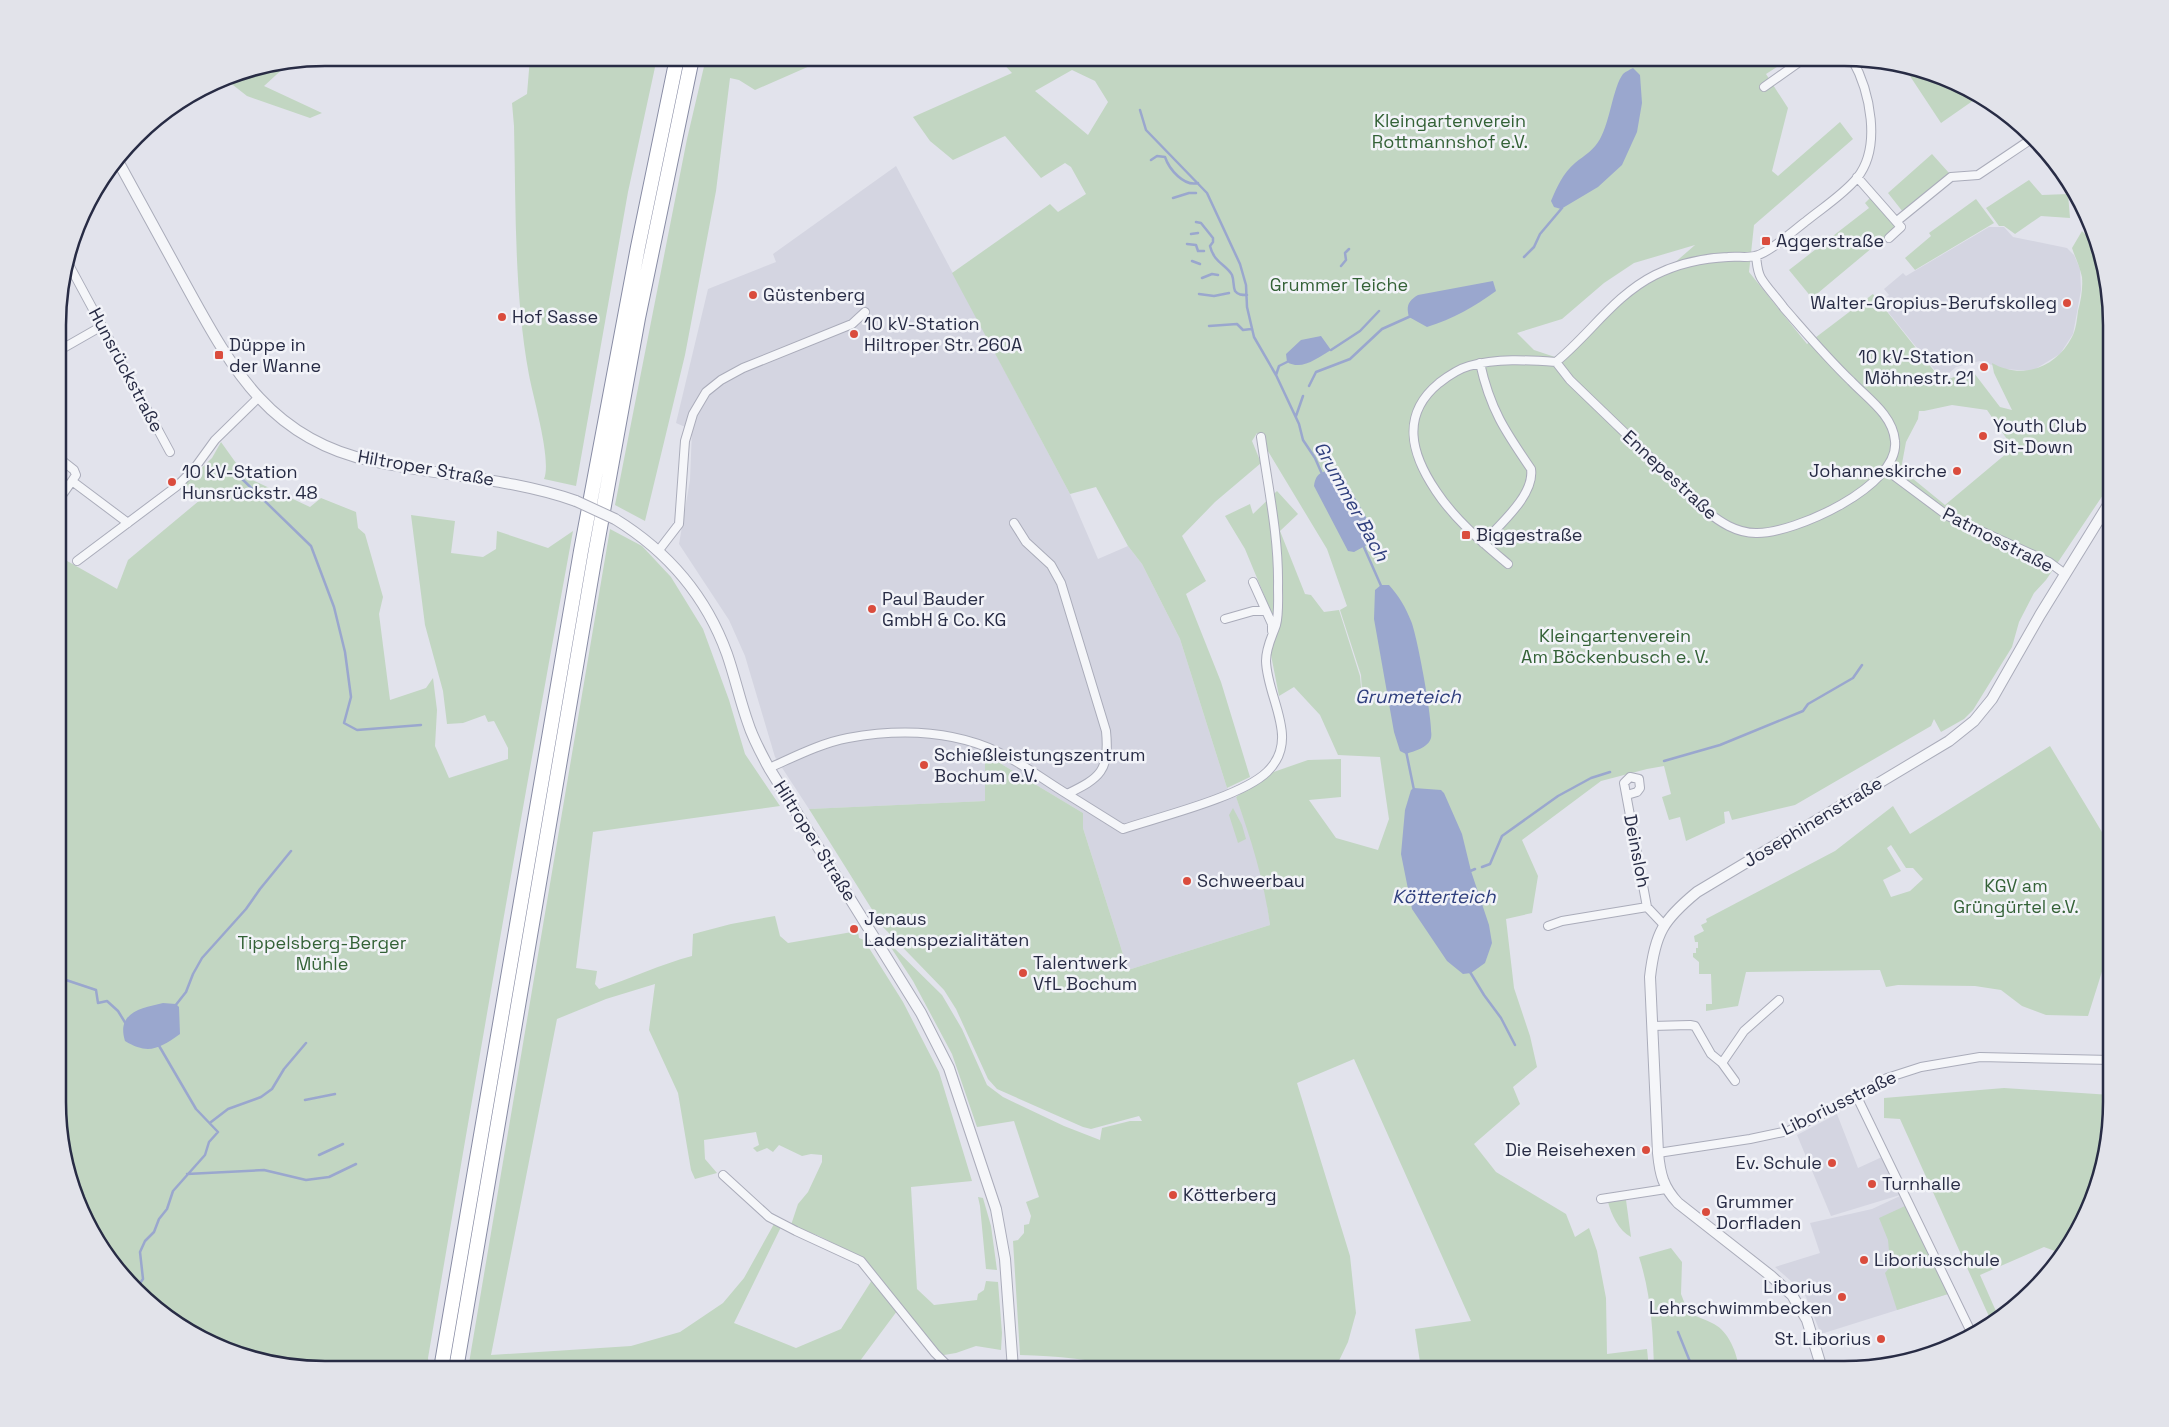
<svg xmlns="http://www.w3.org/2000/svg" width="2169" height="1427" viewBox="0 0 2169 1427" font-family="'Space Grotesk',sans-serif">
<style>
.built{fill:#d4d5e1}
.green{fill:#c2d6c2;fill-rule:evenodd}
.water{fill:#9aa7ce}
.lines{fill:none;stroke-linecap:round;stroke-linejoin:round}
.stream{stroke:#9aa7ce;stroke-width:2.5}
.minor-casing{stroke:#aaacba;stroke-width:10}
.tertiary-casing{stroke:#aaacba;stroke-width:12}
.motorway-casing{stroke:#888ca4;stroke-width:16}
.minor{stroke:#f5f6f9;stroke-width:8}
.tertiary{stroke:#f5f6f9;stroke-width:10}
.motorway{stroke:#fff;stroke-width:14}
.tertiary-bridge-casing{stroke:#aaacba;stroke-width:12;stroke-linecap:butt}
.tertiary-bridge{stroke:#f5f6f9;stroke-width:10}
.poi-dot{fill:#da4c3d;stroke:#f2f3f8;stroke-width:2}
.labels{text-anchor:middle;stroke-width:5;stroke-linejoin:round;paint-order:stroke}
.park-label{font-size:18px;fill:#346237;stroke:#f2f3f8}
.poi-label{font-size:18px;fill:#282c45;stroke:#f2f3f8;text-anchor:start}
.street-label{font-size:18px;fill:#282c45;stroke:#f2f3f8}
.water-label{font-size:19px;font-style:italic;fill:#2e3e7d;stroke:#f2f3f8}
.rim{fill:none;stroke:#282c45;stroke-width:2.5}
</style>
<rect width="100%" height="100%" fill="#e2e3ec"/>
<path class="built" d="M 896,166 L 1070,494 L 1098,559 L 1128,546 L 1142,564 L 1180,639 L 1227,788 L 1236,797 L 1254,846 L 1265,890 L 1270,925 L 1128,970 L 1083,828 L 1083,813 L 993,759 L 985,757 L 985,801 L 809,809 L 775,757 L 745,656 L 729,620 L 679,544 L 690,480 L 692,430 L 676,423 L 708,289 L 776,262 L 773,254 Z
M 1989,227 L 2004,227 L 2013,237 L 2067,248 L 2074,255 L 2080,269 L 2081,290 L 2073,334 L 2060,354 L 2032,371 L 2004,369 L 1980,361 L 1956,367 L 1942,379 L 1880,302 L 1889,295 L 1884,289 L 1903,273 L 1906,276 Z
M 1837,1114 L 1858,1168 L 1882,1157 L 1900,1195 L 1831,1216 L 1797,1135 Z
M 1900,1196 L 1948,1294 L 1821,1334 L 1806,1297 L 1799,1288 L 1775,1267 L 1820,1253 L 1810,1223 L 1872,1209 Z"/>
<path class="green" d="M 530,58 L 657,58 L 628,192 L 576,486 L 544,479 C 552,461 533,397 529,375 C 514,293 516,209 514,126 L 512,103 L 527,94 Z
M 706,58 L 828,58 L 755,90 L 739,80 L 730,78 L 716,191 L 685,355 L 645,521 L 615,505 L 687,139 Z
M 998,58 L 1783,58 L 1786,61 L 1766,74 L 1788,108 L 1772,171 L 1778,176 L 1840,122 L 1853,139 L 1754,225 L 1749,272 L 1807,344 L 1873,294 L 1943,382 L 1971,369 L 2000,407 L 2012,410 L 1994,373 L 1992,363 C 2022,380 2056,368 2072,337 C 2076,330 2077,319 2078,311 C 2081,300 2083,289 2082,277 C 2080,267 2075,257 2072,248 L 2082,231 L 2099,249 L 2102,256 L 2111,308 L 2111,483 L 2046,580 L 2034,593 L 2019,622 L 2012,647 L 1973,710 L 1964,719 L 1941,732 L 1934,719 L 1931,726 L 1795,805 L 1732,820 L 1729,811 L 1724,812 L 1725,823 L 1686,841 L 1680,817 L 1669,820 L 1662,797 L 1671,794 L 1664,766 L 1647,769 L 1601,781 L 1522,840 L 1538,876 L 1532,913 L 1506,919 L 1514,988 L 1530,1036 L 1537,1067 L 1513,1087 L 1520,1104 L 1474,1144 L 1496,1172 L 1566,1214 L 1575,1237 L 1589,1228 L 1597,1251 L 1606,1298 L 1607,1354 L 1647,1349 L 1649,1369 L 1421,1369 L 1415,1329 L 1471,1321 L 1354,1059 L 1297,1083 L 1350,1256 L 1356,1313 L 1348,1342 L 1335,1369 L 1129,1369 C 1093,1359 1058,1356 1020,1355 L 1013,1241 L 1018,1240 L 1024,1233 L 1024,1225 L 1029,1224 L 1031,1216 L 1026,1202 L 1039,1197 L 1014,1121 L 977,1127 L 952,1054 L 913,981 L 886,940 L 942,995 L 962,1029 L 987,1085 L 1003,1097 L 1064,1126 L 1100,1140 L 1102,1128 L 1130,1121 L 1142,1121 L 1139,1116 L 1091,1129 L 1083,1127 L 997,1089 L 988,1079 L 956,1009 L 944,990 L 883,927 L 809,809 L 985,801 L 985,757 L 993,759 L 1083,813 L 1083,828 L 1128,970 L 1270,925 C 1264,880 1251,839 1236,797 L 1268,774 L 1308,760 L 1341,759 L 1341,797 L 1309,800 L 1336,838 L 1378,850 L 1389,819 L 1380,757 L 1338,755 L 1320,715 L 1294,687 L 1279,696 L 1271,655 L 1274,619 L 1245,549 L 1225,516 L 1250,504 L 1253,514 L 1277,491 L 1298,514 L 1280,531 L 1305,594 L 1311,595 L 1324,612 L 1339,610 L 1360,676 L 1363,708 L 1361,675 L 1340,610 L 1347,606 L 1327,549 L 1257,433 L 1252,441 L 1261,463 L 1215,502 L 1182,536 L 1206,581 L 1186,594 L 1221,682 L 1250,777 L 1227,788 L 1180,639 L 1142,564 L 1128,546 L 1096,487 L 1070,494 L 952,273 L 1050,204 L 1058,212 L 1086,194 L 1071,167 L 1065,163 L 1041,178 L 1005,136 L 953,160 L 930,141 L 913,117 L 1012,73 ZM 1072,70 L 1095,81 L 1108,102 L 1088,135 L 1035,91 ZM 1695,245 L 1656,279 L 1627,297 L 1564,360 L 1534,350 L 1517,333 L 1562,319 L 1604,283 L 1634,263 ZM 1952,405 L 1987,410 L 2013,448 L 1945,505 L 1901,469 L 1906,442 L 1918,419 L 1919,411 L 1924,411 Z
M 287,65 L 264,86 L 322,113 L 310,118 L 247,96 L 224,78 Z
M 1904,67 C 1929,71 1959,79 1974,100 L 1941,123 Z
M 1932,154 L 1949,173 L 1903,212 L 1888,193 Z
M 2029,180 L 2042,195 L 2068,194 L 2070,218 L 2041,216 L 2015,234 L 2004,226 L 1999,226 L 1986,208 Z
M 1872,196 L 1897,227 L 1812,298 L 1789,270 L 1869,208 L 1865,203 Z
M 1976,199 L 1994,223 L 1915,270 L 1905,258 L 1931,236 L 1929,233 Z
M 221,442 L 246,477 L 310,507 L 321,498 L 356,512 L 358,528 L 365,534 L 383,597 L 379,614 L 390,700 L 426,688 L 433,678 L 437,710 L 435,746 L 449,778 L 508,759 L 508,748 L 494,721 L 488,722 L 485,715 L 463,723 L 447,724 L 443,691 L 425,625 L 411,515 L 455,521 L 451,553 L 483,557 L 496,549 L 497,531 L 548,548 L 573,531 C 522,807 475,1082 428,1358 L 429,1366 L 427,1369 L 325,1369 L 239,1355 L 176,1324 L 136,1291 L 94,1236 L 60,1136 L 60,557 L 117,589 L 128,560 L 200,500 L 185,484 L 212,458 Z
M 610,529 L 642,546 L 671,577 L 703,629 L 729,700 L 745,754 L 780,806 L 593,832 L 576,968 L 597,971 L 595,984 L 599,989 C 630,979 661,964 692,956 L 693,934 L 731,924 L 775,916 L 780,936 L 788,943 L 858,931 L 859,938 L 864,940 L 903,1002 L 939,1072 L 972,1181 L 911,1187 L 917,1289 L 934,1305 L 977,1300 L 978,1294 L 984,1290 L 986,1281 L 998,1282 L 1002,1333 L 1001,1350 L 976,1346 L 956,1353 L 938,1356 L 905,1313 L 897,1311 L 854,1369 L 468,1369 ZM 655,984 L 649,1030 L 678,1093 L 691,1170 L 695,1179 L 717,1173 L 705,1159 L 704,1140 L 756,1132 L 759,1145 L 753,1148 L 757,1152 L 767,1148 L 773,1152 L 779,1145 L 802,1156 L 811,1154 L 822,1155 L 822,1162 L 808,1192 L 798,1204 L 791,1225 L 819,1236 L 862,1258 L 872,1280 L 841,1329 L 796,1348 L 734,1323 L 781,1227 L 774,1224 L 744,1278 L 723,1303 L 680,1332 L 631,1346 L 491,1355 L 557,1019 L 606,999 Z
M 2050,746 L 2111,847 L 2111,943 L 2088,1016 L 2046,1015 L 2022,1006 L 2001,990 L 1975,986 L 1898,985 L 1886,987 L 1880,970 L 1746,972 L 1738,1006 L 1706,1011 L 1706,1004 L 1712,1004 L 1711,974 L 1699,974 L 1699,962 L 1693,957 L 1693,953 L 1696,953 L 1696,948 L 1698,948 L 1698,942 L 1695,942 L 1694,936 L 1704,931 L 1701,925 L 1707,922 L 1706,919 L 1835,851 L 1893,806 L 1910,834 ZM 1891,845 L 1906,868 L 1913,868 L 1923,879 L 1910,891 L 1891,897 L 1883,880 L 1901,871 L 1887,848 Z
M 1233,808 L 1242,825 L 1246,839 L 1238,843 L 1229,815 Z
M 2004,1088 L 2111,1095 L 2111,1119 L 2097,1188 L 2066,1251 L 2063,1254 L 2044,1247 L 1980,1275 L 1999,1318 L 1992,1323 L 1900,1119 L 1884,1118 L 1884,1098 Z
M 978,1197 L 983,1198 L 991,1226 L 997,1270 L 986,1269 L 980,1206 Z
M 1626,1200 L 1631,1237 C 1619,1231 1611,1214 1608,1202 Z
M 1905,1206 L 1948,1294 L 1897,1310 L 1885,1273 L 1897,1259 L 1889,1251 L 1888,1240 L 1879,1218 Z
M 1671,1248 L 1682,1262 L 1681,1294 L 1688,1312 C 1696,1317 1705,1319 1714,1324 C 1729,1332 1737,1353 1739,1369 L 1654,1369 C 1653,1331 1651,1294 1639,1257 Z"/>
<path class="water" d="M 1633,68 L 1640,75 L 1642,103 L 1637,132 L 1622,165 L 1598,187 L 1561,209 L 1554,207 L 1551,201 C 1557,187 1563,173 1575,163 C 1585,155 1594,150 1600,139 C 1610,122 1613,87 1623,74 C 1625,72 1631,69 1633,68 Z
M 1493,281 L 1496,291 C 1474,307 1453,319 1427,327 L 1409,317 C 1406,306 1408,301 1418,295 Z
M 1321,336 L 1331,350 C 1317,358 1302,371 1287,362 L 1286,354 L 1301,340 Z
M 1335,469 L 1346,482 L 1375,533 L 1374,541 L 1354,552 L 1348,551 L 1314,486 C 1316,472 1322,472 1335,469 Z
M 1381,585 L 1389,585 C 1399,596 1406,608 1411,621 C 1417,634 1434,726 1431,738 C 1428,748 1414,751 1406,754 L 1400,751 L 1394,732 L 1374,619 L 1375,590 Z
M 1414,788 L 1441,790 L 1444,793 L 1462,834 L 1471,871 L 1489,925 L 1492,943 L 1485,963 L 1471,973 L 1463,974 L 1447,961 L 1412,909 L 1401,854 L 1405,810 L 1411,790 Z
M 163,1003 L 176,1004 L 179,1007 L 180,1034 C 159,1049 148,1055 125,1041 C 116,1012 142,1008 163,1003 Z"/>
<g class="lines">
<path class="stream" d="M 1140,110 L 1146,130 L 1207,193 L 1240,264 L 1246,285 L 1247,307 L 1254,337 L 1276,375 L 1299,424 L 1303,440 L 1315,458 L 1322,474
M 1151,160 L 1157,156 L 1165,157 C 1169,169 1184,187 1198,183
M 1173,198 L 1189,193 L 1196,193
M 1196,222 L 1201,223 L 1213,238 L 1213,242 L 1210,246 C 1214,263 1227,265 1232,275 C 1234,280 1233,286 1235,291 C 1238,295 1242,295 1247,295
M 1191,234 L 1198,233
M 1187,244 L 1196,245 L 1198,251 L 1204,251
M 1524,257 L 1534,247 L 1540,234 L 1562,208
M 1192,261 L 1200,264
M 1341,266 L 1346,260 L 1345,253 L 1349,249
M 1202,278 L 1212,274 L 1218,275
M 1199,294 L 1214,296 L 1229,293
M 1209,326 L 1237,324 L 1243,330 L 1251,329
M 1331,350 L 1360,331 L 1379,311
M 1276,375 L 1279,366 L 1287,362
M 1309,386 L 1316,372 L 1350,359 L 1382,329 L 1411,316
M 1296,416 L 1303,396
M 240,477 L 311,546 L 334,607 L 345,652 L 351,697 L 344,723 L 357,730 L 421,725
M 1363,545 L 1382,588
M 1406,751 L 1414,790
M 1664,761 L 1720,745 L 1803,711 L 1808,704 L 1853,678 L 1862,665
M 1482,867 L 1490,864 L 1502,836 L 1558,796 L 1591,778 L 1610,772
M 1468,872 L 1475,869
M 1470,972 L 1484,995 L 1501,1018 L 1515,1045
M 60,978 L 96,990 L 98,1003 L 107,1001 L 118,1011 L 126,1024
M 175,1006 L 186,992 L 193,974 L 202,958 L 246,909 L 260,889 L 291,851
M 305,1100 L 335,1094
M 211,1122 L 228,1109 L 261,1097 L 272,1089 L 284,1069 L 306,1043
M 319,1155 L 343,1144
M 187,1174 L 264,1170 L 306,1180 L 329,1177 L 356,1164
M 138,1293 L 138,1286 L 143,1279 L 140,1252 L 145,1241 L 154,1232 L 159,1219 L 167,1209 L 173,1191 L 205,1155 L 209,1142 L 218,1132 L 196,1109 L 158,1044
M 1678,1332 L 1693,1369"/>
<g class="minor-casing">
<path id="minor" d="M 1764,87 L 1805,58
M 2033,138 L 2050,156
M 1857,177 L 1901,227 L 1889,238
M 1897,221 L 1951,177 L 1978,175 L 2033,138
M 68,263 L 170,452
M 60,350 L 102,326
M 1556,362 L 1570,380 L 1705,510 C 1720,522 1736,533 1756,533 C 1794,534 1900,486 1895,441 C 1893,415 1867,398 1851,381 C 1827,358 1806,333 1784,308 C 1777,298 1767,288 1761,278 C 1757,271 1757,263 1756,256
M 1480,363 C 1490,409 1505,431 1531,469 C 1535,495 1499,525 1483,543
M 60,459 L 74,470 L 76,475 L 72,481 L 128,523
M 1885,469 L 1948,516 L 2049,562 L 2065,574
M 60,498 L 72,481
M 659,550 L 679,524 L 685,441 L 693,414 L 706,392 L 721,380 L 743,368 L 852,324 L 865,312
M 77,561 L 177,486 L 194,469 L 215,440 L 259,397
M 1508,564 C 1482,542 1455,520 1436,491 C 1411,454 1400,415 1439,383 C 1448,376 1458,369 1469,366 C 1497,358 1527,360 1556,362 C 1590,334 1615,295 1655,275 C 1677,264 1704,258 1728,257 C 1737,256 1747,258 1755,256 C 1769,253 1793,231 1805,222 C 1822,208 1843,195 1857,178 C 1882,147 1870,91 1852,59
M 1253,582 L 1272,624 L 1272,631
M 1225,619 L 1253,611 L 1266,611
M 769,768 C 794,757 821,743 848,738 C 898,729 951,730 998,752 C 1022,763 1044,780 1067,794 C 1100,778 1110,771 1106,731 L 1061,583 L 1051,565 L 1026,542 L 1014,523
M 1067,794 L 1123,829 C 1159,817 1241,797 1267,772 C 1301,739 1267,699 1266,661 C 1266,647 1272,637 1276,625 C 1279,614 1278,598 1278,587 C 1279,537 1268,487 1261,437
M 1627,795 L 1637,792 L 1640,788 L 1639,779 L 1630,777 L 1624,783 L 1647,907 L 1664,925
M 1548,926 L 1562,921 L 1647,907
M 1652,1026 L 1690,1025 L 1695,1026 L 1711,1054 L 1722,1063 L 1744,1031 L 1779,1000
M 1722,1063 L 1735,1081
M 1857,1097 L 1973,1336
M 1658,1153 L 1750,1139 L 1788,1131 L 1857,1097 L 1887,1078 L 1921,1067 L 1980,1057 L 2111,1060
M 723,1175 L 769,1217 L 796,1231 L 861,1261 L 935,1353 L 951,1369
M 1601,1199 L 1666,1189"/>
</g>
<g class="tertiary-casing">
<path id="tertiary" d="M 119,163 C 142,205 165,247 188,289 C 233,371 272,440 372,461 C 440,476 511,478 576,501
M 615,519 C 667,551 706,596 727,654 C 735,677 740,701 748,723 C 753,739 761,753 769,768 L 921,1013 L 949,1068 L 996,1209 L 1005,1259 L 1013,1369
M 1822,1369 L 1807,1320 L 1792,1295 L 1771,1276 L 1678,1203 C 1663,1187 1660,1174 1658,1153 L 1650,977 C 1655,933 1663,920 1697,892 L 1949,741 L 1974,721 L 1992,699 L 2040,615 L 2111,500"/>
</g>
<g class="motorway-casing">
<path id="motorway" d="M 441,1369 L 581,551 L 638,247 L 677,58
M 456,1369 L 595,555 L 638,318 L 692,58"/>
</g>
<use href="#minor" class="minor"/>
<use href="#tertiary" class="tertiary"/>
<use href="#motorway" class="motorway"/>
<g class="tertiary-bridge-casing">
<path id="tertiary-bridge" d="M 576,501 L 615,519"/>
</g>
<use href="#tertiary-bridge" class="tertiary-bridge"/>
</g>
<g class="poi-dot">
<rect x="1761" y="236" width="10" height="10" rx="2.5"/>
<circle cx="753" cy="295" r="5"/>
<circle cx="2067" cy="303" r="5"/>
<circle cx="502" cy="317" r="5"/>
<circle cx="854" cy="334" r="5"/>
<rect x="214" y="350" width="10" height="10" rx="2.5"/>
<circle cx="1984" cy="367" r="5"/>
<circle cx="1983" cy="436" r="5"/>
<circle cx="1957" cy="471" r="5"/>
<circle cx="172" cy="482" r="5"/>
<rect x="1461" y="530" width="10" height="10" rx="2.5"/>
<circle cx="872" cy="609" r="5"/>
<circle cx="924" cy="765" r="5"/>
<circle cx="1187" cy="881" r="5"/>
<circle cx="854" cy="929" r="5"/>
<circle cx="1023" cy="973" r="5"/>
<circle cx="1646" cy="1150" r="5"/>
<circle cx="1832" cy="1163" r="5"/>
<circle cx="1872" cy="1184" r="5"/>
<circle cx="1173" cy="1195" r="5"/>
<circle cx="1706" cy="1212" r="5"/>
<circle cx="1864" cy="1260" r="5"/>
<circle cx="1842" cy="1297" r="5"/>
<circle cx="1881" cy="1339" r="5"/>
</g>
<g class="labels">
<g class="park-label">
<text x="1450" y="127">Kleingartenverein<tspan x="1450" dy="21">Rottmannshof e.V.</tspan></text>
<text x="1339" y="291">Grummer Teiche</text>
<text x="1615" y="642">Kleingartenverein<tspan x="1615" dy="21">Am Böckenbusch e. V.</tspan></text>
<text x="2016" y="892">KGV am<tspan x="2016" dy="21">Grüngürtel e.V.</tspan></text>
<text x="322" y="949">Tippelsberg-Berger<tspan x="322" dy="21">Mühle</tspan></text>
</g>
<g class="poi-label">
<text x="1776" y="247">Aggerstraße</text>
<text x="763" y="301">Güstenberg</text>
<text x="2057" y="309" text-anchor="end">Walter-Gropius-Berufskolleg</text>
<text x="512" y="323">Hof Sasse</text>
<text x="864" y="330">10 kV-Station<tspan x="864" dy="21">Hiltroper Str. 260A</tspan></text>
<text x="229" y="351">Düppe in<tspan x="229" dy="21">der Wanne</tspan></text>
<text x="1974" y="363" text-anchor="end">10 kV-Station<tspan x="1974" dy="21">Möhnestr. 21</tspan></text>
<text x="1993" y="432">Youth Club<tspan x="1993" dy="21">Sit-Down</tspan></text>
<text x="1947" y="477" text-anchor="end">Johanneskirche</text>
<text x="182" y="478">10 kV-Station<tspan x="182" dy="21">Hunsrückstr. 48</tspan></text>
<text x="1476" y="541">Biggestraße</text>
<text x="882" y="605">Paul Bauder<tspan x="882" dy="21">GmbH &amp; Co. KG</tspan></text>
<text x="934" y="761">Schießleistungszentrum<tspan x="934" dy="21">Bochum e.V.</tspan></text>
<text x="1197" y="887">Schweerbau</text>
<text x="864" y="925">Jenaus<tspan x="864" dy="21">Ladenspezialitäten</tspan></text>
<text x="1033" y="969">Talentwerk<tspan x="1033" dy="21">VfL Bochum</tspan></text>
<text x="1636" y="1156" text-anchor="end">Die Reisehexen</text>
<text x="1822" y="1169" text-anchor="end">Ev. Schule</text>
<text x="1882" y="1190">Turnhalle</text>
<text x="1183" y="1201">Kötterberg</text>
<text x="1716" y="1208">Grummer<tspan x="1716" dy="21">Dorfladen</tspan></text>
<text x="1874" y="1266">Liboriusschule</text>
<text x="1832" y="1293" text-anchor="end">Liborius<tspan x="1832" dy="21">Lehrschwimmbecken</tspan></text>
<text x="1871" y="1345" text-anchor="end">St. Liborius</text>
</g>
<g class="street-label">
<text transform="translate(126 370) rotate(62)" y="6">Hunsrückstraße</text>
<text transform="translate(426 468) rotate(10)" y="6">Hiltroper Straße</text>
<text transform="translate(1670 475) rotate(43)" y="6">Ennepestraße</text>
<text transform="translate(1998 540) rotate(27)" y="6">Patmosstraße</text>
<text transform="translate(1813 822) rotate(-31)" y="6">Josephinenstraße</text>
<text transform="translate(815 841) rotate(58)" y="6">Hiltroper Straße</text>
<text transform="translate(1637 851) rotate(79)" y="6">Deinsloh</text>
<text transform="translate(1839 1103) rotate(-26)" y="6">Liboriusstraße</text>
</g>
<g class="water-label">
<text transform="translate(1352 501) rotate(61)" y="7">Grummer Bach</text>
<text x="1408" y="703">Grumeteich</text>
<text x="1444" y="903">Kötterteich</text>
</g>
</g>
<path d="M0 0H2169V1427H0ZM325 66H1844A259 259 0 0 1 2103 325V1102A259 259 0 0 1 1844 1361H325A259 259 0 0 1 66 1102V325A259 259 0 0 1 325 66Z" fill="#e2e3ea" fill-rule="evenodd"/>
<path class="rim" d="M325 66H1844A259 259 0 0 1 2103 325V1102A259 259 0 0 1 1844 1361H325A259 259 0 0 1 66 1102V325A259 259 0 0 1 325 66Z"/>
</svg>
